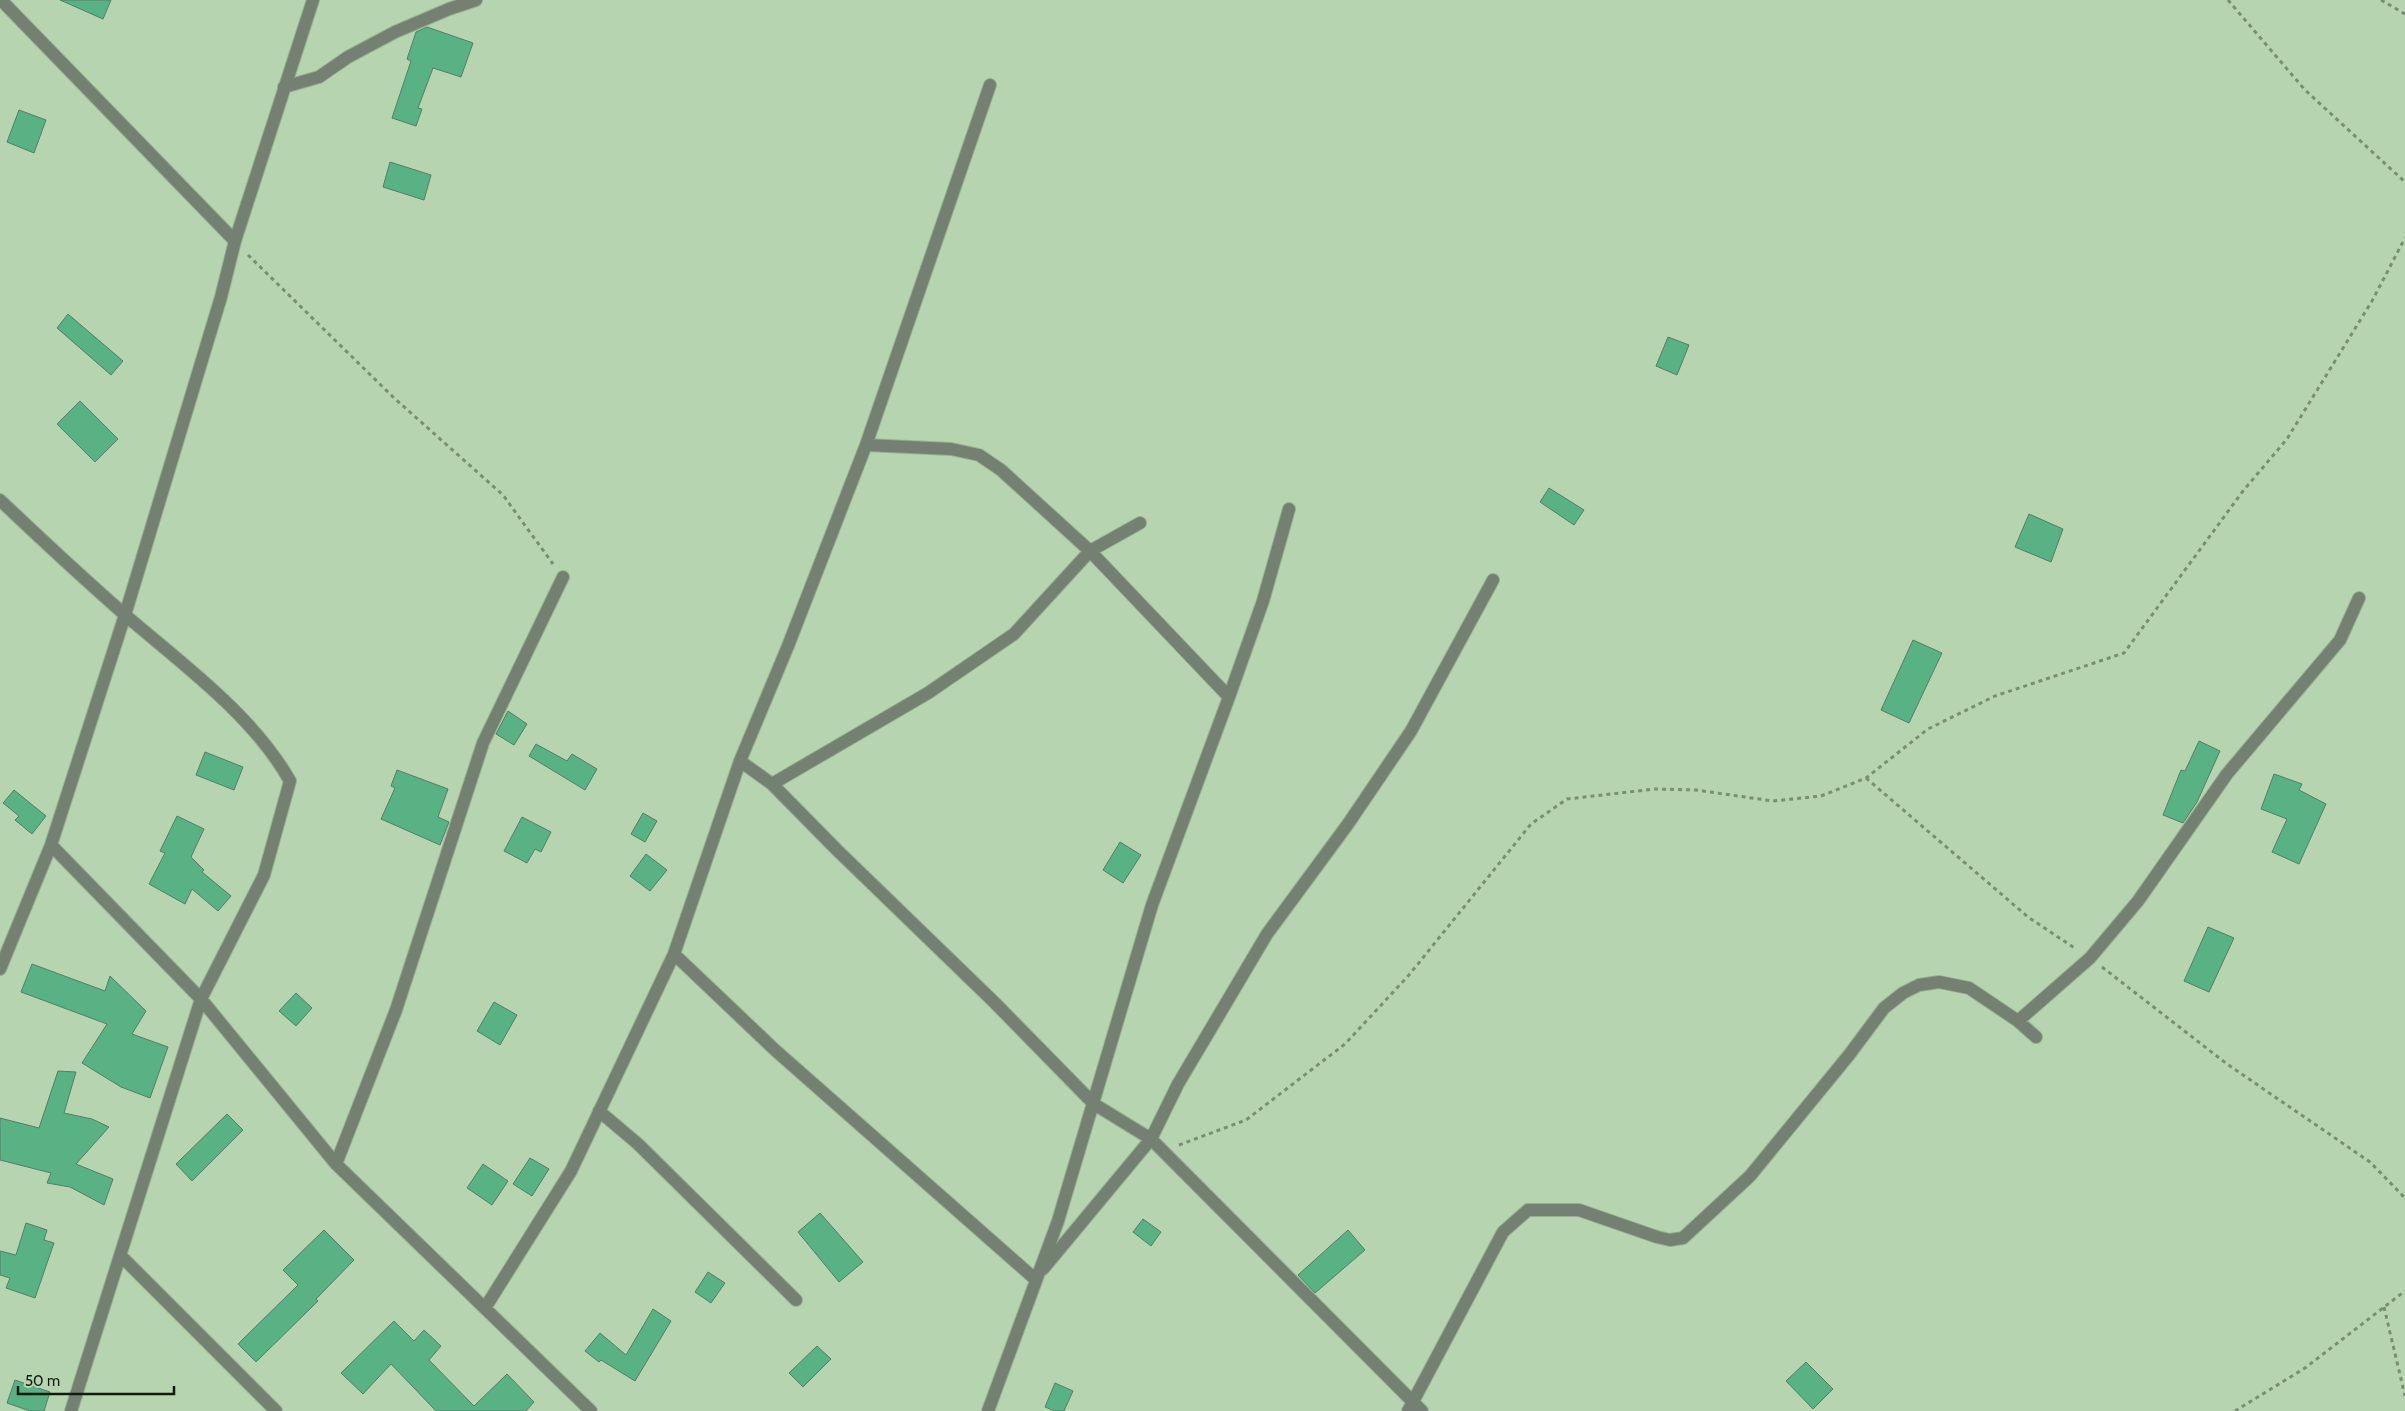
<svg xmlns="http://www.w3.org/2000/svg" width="2405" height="1411" viewBox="0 0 2405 1411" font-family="Cabin,sans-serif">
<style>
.building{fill:#58b284;stroke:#547e67}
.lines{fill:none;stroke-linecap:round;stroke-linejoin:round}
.minor-casing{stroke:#96af90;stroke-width:14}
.path{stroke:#798e73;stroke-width:3;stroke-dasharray:4 4;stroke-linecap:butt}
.minor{stroke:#748071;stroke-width:12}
</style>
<rect width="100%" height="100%" fill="#b7d4b0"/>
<path class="building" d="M 60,0 L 111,0 L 103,19 Z
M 427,27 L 473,43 L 461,77 L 433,68 L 418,108 L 422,109 L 416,126 L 392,118 L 411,61 L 407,59 L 416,32 Z
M 19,110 L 46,120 L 34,153 L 7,142 Z
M 390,162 L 431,175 L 424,200 L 383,187 Z
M 68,314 L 123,361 L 111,375 L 57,328 Z
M 1668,337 L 1689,345 L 1677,375 L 1656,366 Z
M 80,401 L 118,439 L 95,462 L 57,424 Z
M 1549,488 L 1584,510 L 1574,525 L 1540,502 Z
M 2029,514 L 2063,529 L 2051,562 L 2015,547 Z
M 1913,640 L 1942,653 L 1909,723 L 1881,710 Z
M 508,711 L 527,724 L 514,745 L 496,734 Z
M 2199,741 L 2220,751 L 2197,802 L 2183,823 L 2163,815 L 2181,770 L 2185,771 Z
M 536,744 L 567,761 L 572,754 L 597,769 L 585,790 L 529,756 Z
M 205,752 L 243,767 L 234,790 L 196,775 Z
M 397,770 L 448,789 L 438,817 L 449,822 L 440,845 L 381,819 L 395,788 L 391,786 Z
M 2274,774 L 2302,784 L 2299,790 L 2326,804 L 2299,864 L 2272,852 L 2287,819 L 2261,809 Z
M 14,790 L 46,816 L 32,834 L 15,820 L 19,816 L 3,803 Z
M 643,813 L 657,821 L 645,842 L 631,834 Z
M 177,816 L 204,829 L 191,857 L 204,870 L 202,872 L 231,896 L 218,911 L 192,889 L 185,904 L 149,884 L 165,853 L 160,851 Z
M 522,817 L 551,832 L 541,852 L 535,849 L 527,863 L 504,851 Z
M 1120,842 L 1141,855 L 1123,883 L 1103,870 Z
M 646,854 L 667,870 L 650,891 L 630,876 Z
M 2208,927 L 2234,938 L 2209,992 L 2184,981 Z
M 32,964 L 105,991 L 110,976 L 146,1011 L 132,1034 L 168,1047 L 150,1098 L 121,1087 L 82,1063 L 107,1024 L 21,992 Z
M 296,993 L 312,1008 L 296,1026 L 279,1011 Z
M 494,1002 L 517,1015 L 500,1045 L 477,1031 Z
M 58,1071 L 76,1072 L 64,1113 L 92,1119 L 109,1127 L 76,1164 L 113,1179 L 104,1205 L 70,1187 L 47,1183 L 51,1173 L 0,1160 L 0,1118 L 39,1128 Z
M 227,1114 L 243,1130 L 192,1181 L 176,1164 Z
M 530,1158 L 549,1169 L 532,1196 L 513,1184 Z
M 483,1164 L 508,1181 L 492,1205 L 467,1188 Z
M 820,1213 L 863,1262 L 839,1282 L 798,1232 Z
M 1143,1219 L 1161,1232 L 1151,1246 L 1133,1232 Z
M 26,1223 L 47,1230 L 44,1240 L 54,1243 L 35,1298 L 6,1288 L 10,1278 L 0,1275 L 0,1251 L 16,1255 Z
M 324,1230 L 354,1260 L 316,1299 L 318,1301 L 256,1362 L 238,1344 L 298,1285 L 283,1270 Z
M 1348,1230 L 1365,1250 L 1315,1293 L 1298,1275 Z
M 708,1272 L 725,1283 L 711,1303 L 695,1292 Z
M 653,1309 L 671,1321 L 635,1381 L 601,1360 L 599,1362 L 585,1351 L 600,1333 L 626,1355 Z
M 394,1321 L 414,1341 L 424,1330 L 441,1346 L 429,1360 L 474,1406 L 507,1374 L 534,1402 L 526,1411 L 436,1411 L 391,1364 L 363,1394 L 341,1373 Z
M 817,1346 L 831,1359 L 803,1387 L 789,1373 Z
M 1806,1362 L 1833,1389 L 1813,1409 L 1786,1381 Z
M 15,1380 L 50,1392 L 44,1411 L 30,1411 L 7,1403 Z
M 1055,1383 L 1073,1391 L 1064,1411 L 1055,1411 L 1045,1407 Z"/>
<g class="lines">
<g class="minor-casing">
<path id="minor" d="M 1,0 L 235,241
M 284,87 L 319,77 L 348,57 L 395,32 L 449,9 L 476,0
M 866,445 L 951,449 L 979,455 L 1001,470 L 1090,551 L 1229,697
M 0,500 C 41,539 82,577 124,614 C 181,663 253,715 290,781 L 264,875 L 201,999 L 71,1411
M 740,761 L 772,784 L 837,850 L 995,1003 L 1094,1104 L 1151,1139 L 1422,1411
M 772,784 L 928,693 L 1014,634 L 1090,551 L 1140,523
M 51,845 L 125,615 L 221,297 L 235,241 L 313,0
M 674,954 L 775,1050 L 1035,1279
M 0,969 L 51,845 L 201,999 L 336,1164 L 591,1411
M 2018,1021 L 2090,958 L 2138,901 L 2227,774 L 2340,640 L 2359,598
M 599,1111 L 638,1144 L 796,1300
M 336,1164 L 396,1010 L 483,743 L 563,577
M 121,1256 L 276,1411
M 1043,1269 L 1151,1139 L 1178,1084 L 1267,934 L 1348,824 L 1411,731 L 1493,580
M 485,1308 L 571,1171 L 674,954 L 740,761 L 788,646 L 866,445 L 990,85
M 988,1411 L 1058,1221 L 1152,905 L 1229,697 L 1263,601 L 1289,509
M 1408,1411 L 1503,1232 L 1528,1210 L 1579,1210 L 1657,1237 L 1670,1240 L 1683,1238 L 1750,1176 L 1849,1055 L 1884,1008 L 1903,993 L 1919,985 L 1939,982 L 1969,988 L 2018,1021 L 2036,1037"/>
</g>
<path class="path" d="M 2228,0 L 2305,90 L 2405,182
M 2381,0 L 2405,14
M 248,255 L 393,397 L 503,495 L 553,564
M 1866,778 L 2028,917 L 2076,949
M 2102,967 L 2227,1064 L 2370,1162 L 2405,1198
M 1179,1145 L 1246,1120 L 1345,1044 L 1409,975 L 1531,824 L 1567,799 L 1655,789 L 1696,790 L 1773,801 L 1821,796 L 1866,778 L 1928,729 L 1995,696 L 2124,653 L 2243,491 L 2287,439 L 2372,301 L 2405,238
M 2384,1307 L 2405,1396
M 2235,1411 L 2305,1368 L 2405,1291"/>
<use href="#minor" class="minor"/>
</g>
<path d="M18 1386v8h156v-8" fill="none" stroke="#111b0e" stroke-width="2.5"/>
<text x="25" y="1386" font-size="15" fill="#111b0e" stroke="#b7d4b0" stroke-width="4" paint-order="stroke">50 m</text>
</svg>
